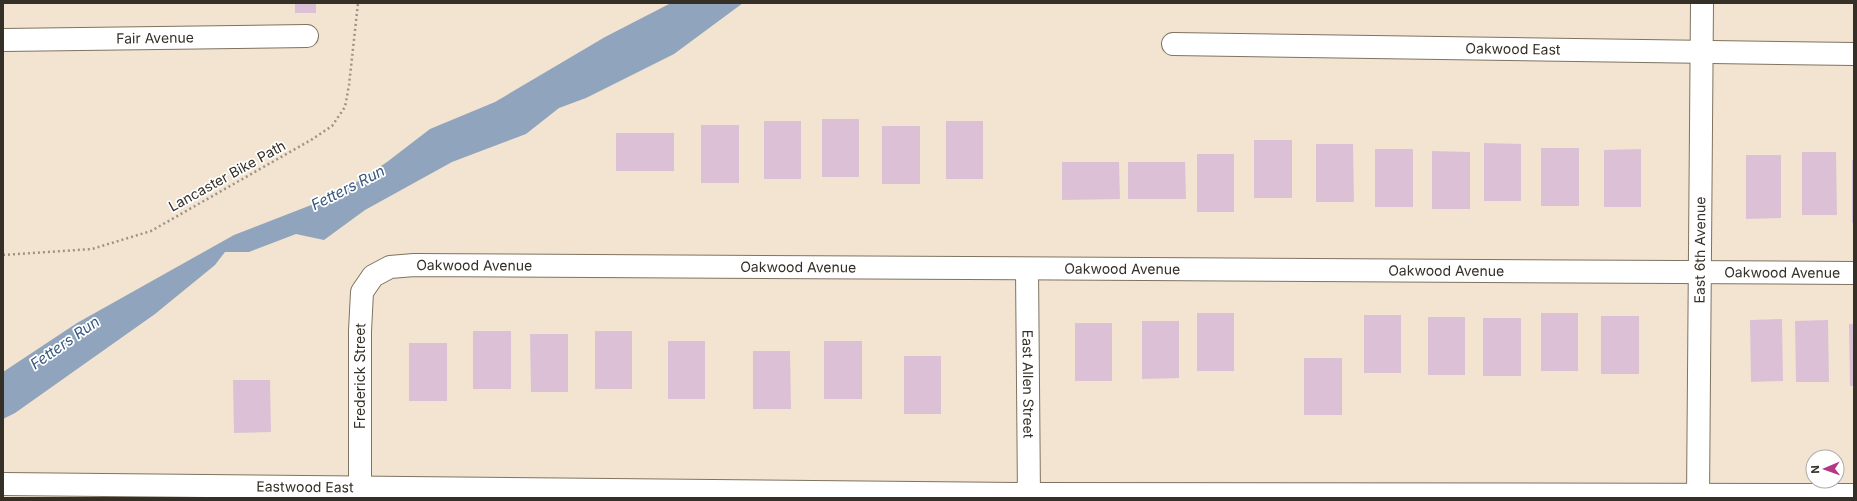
<svg xmlns="http://www.w3.org/2000/svg" width="1857" height="501" viewBox="0 0 1857 501" font-family="Inter,sans-serif">
<style>
.water{fill:#90a4bd}
.building{fill:#dcc1d6}
.lines{fill:none;stroke-linecap:round;stroke-linejoin:round}
.minor-casing{stroke:#7f7361;stroke-width:24}
.path{stroke:#9d9384;stroke-width:2.5;stroke-dasharray:2 3;stroke-linecap:butt}
.minor{stroke:#fff;stroke-width:22}
.labels{text-anchor:middle;stroke-width:3.5;stroke-linejoin:round;paint-order:stroke}
.street-label{font-size:14px;fill:#342f27;stroke:#fff}
.water-label{font-size:15px;font-style:italic;fill:#38577d;stroke:#fff}
</style>
<rect width="100%" height="100%" fill="#f2e4d0"/>
<path class="water" d="M 671,3 L 743,3 L 674,54 L 586,98 L 559,108 L 526,134 L 452,162 L 365,210 L 324,240 L 296,234 L 249,252 L 225,252 L 215,265 L 155,314 L 15,413 L 3,419 L 3,372 L 77,323 L 234,235 L 337,195 L 387,162 L 430,129 L 495,102 L 605,37 Z"/>
<path class="building" d="M 295,3 L 316,3 L 316,13 L 295,13 Z
M 822,119 L 859,119 L 859,177 L 822,177 Z
M 764,121 L 801,121 L 801,179 L 764,179 Z
M 946,121 L 983,121 L 983,179 L 946,179 Z
M 701,125 L 739,125 L 739,183 L 701,183 Z
M 882,126 L 920,126 L 920,184 L 882,184 Z
M 616,133 L 674,133 L 674,171 L 616,171 Z
M 1254,140 L 1292,140 L 1292,198 L 1254,198 Z
M 1484,143 L 1521,144 L 1521,201 L 1484,201 Z
M 1316,144 L 1353,144 L 1354,202 L 1316,202 Z
M 1541,148 L 1579,148 L 1579,206 L 1541,206 Z
M 1375,149 L 1413,149 L 1413,207 L 1375,207 Z
M 1641,149 L 1641,207 L 1604,207 L 1604,150 Z
M 1432,151 L 1470,152 L 1470,209 L 1432,209 Z
M 1802,152 L 1836,152 L 1837,215 L 1802,215 Z
M 1197,154 L 1234,154 L 1234,212 L 1197,212 Z
M 1746,155 L 1781,155 L 1781,218 L 1746,219 Z
M 1852,160 L 1854,160 L 1854,223 L 1852,223 Z
M 1062,162 L 1119,162 L 1120,199 L 1062,200 Z
M 1128,162 L 1185,162 L 1186,199 L 1128,199 Z
M 1197,313 L 1234,313 L 1234,371 L 1197,371 Z
M 1541,313 L 1578,313 L 1578,371 L 1541,371 Z
M 1364,315 L 1401,315 L 1401,373 L 1364,373 Z
M 1601,316 L 1639,316 L 1639,374 L 1601,374 Z
M 1428,317 L 1465,317 L 1465,375 L 1428,375 Z
M 1483,318 L 1521,318 L 1521,376 L 1483,376 Z
M 1782,319 L 1783,381 L 1751,382 L 1750,320 Z
M 1828,320 L 1829,382 L 1796,382 L 1795,321 Z
M 1142,321 L 1179,321 L 1179,378 L 1142,379 Z
M 1075,323 L 1112,323 L 1112,381 L 1075,381 Z
M 1849,324 L 1854,324 L 1854,386 L 1850,386 Z
M 473,331 L 511,331 L 511,389 L 473,389 Z
M 595,331 L 632,331 L 632,389 L 595,389 Z
M 530,334 L 568,334 L 568,392 L 531,392 Z
M 668,341 L 705,341 L 705,399 L 668,399 Z
M 824,341 L 862,341 L 862,399 L 824,399 Z
M 409,343 L 447,343 L 447,401 L 409,401 Z
M 753,351 L 790,351 L 791,409 L 753,409 Z
M 904,356 L 941,356 L 941,414 L 904,414 Z
M 1304,358 L 1342,358 L 1342,415 L 1304,415 Z
M 233,380 L 270,380 L 271,432 L 234,433 Z"/>
<g class="lines">
<g class="minor-casing">
<g id="minor">
<path id="s1" d="M 3,40 L 307,36"/>
<path id="s2" d="M 1173,44 L 1854,54"/>
<path id="s3" d="M 1027,269 L 1029,498"/>
<path id="s4" d="M 3,484 L 1029,494 L 1854,495"/>
<path id="s5" d="M 360,498 L 360,331 L 362,292 L 373,276 L 390,267 L 414,265 L 1854,273"/>
<path id="s6" d="M 1698,498 L 1702,3"/>
</g>
</g>
<path class="path" d="M 3,255 L 92,249 L 151,231 L 311,140 L 332,126 L 345,107 L 349,85 L 358,3"/>
<use href="#minor" class="minor"/>
</g>
<g class="labels">
<g class="street-label">
<text dy="5" stroke="none"><textPath href="#s1" startOffset="152">Fair Avenue</textPath></text>
<text dy="5" stroke="none"><textPath href="#s2" startOffset="340">Oakwood East</textPath></text>
<text transform="translate(227 176) rotate(-29)" y="5">Lancaster Bike Path</text>
<text dy="5" stroke="none"><textPath href="#s6" startOffset="248">East 6th Avenue</textPath></text>
<text dy="5" stroke="none"><textPath href="#s5" startOffset="329">Oakwood Avenue</textPath></text>
<text dy="5" stroke="none"><textPath href="#s5" startOffset="653">Oakwood Avenue</textPath></text>
<text dy="5" stroke="none"><textPath href="#s5" startOffset="977">Oakwood Avenue</textPath></text>
<text dy="5" stroke="none"><textPath href="#s5" startOffset="1301">Oakwood Avenue</textPath></text>
<text dy="5" stroke="none"><textPath href="#s5" startOffset="1637">Oakwood Avenue</textPath></text>
<text dy="5" stroke="none"><textPath href="#s5" startOffset="122">Frederick Street</textPath></text>
<text dy="5" stroke="none"><textPath href="#s3" startOffset="115">East Allen Street</textPath></text>
<text dy="5" stroke="none"><textPath href="#s4" startOffset="302">Eastwood East</textPath></text>
</g>
<g class="water-label">
<text transform="translate(348 188) rotate(-27)" y="5">Fetters Run</text>
<text transform="translate(65 343) rotate(-35)" y="5">Fetters Run</text>
</g>
</g>
<rect width="1857" height="501" fill="none" stroke="#342f27" stroke-width="8"/>
<g transform="translate(1825 469) rotate(268)"><circle r="19" fill="#ffffff" stroke="#aeaca9"/>
<path d="M0-3L7 15L0 10L-7 15Z" fill="#b43684"/>
<text y="-6" font-size="11" font-weight="bold" text-anchor="middle" fill="#342f27">N</text>
</g>
</svg>
